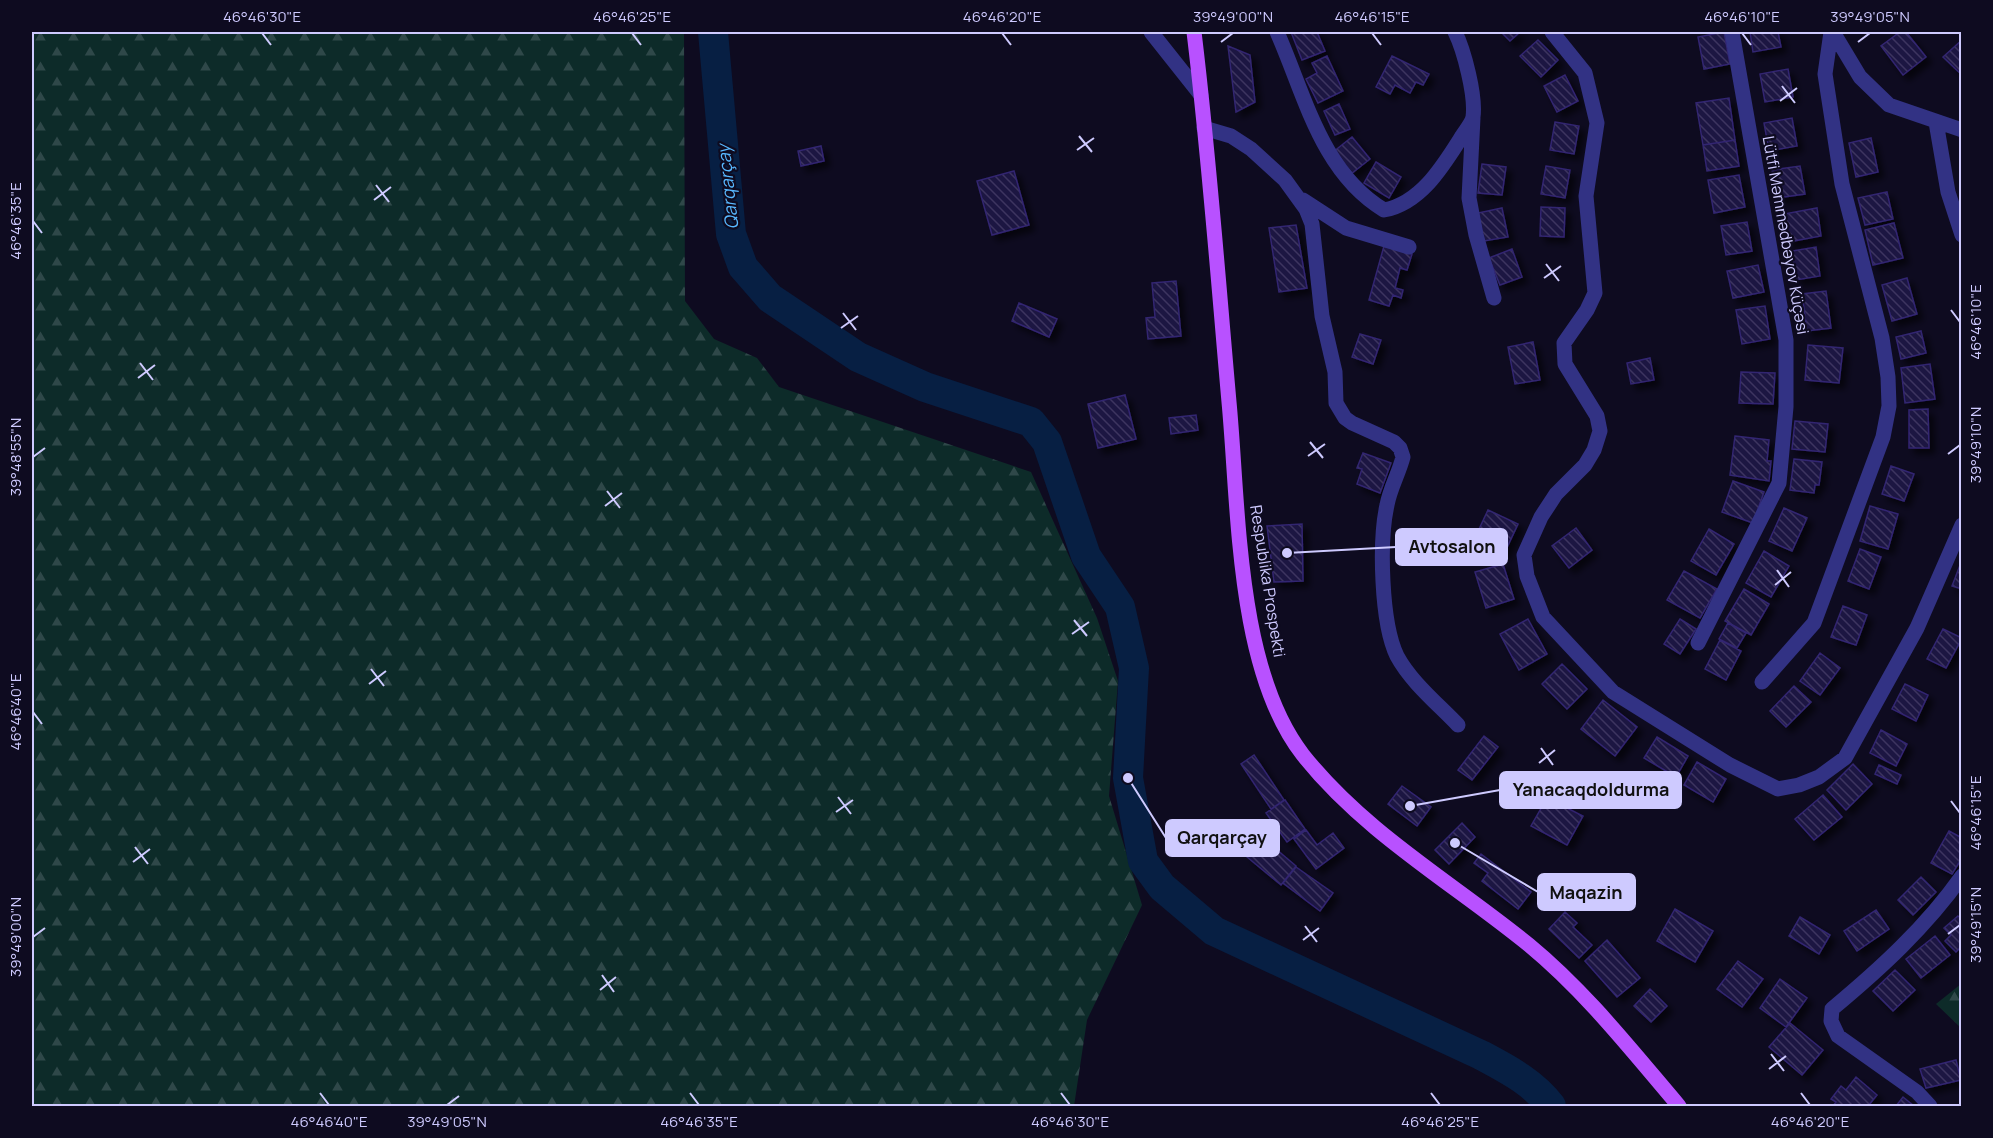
<svg xmlns="http://www.w3.org/2000/svg" width="1993" height="1138" viewBox="0 0 1993 1138" font-family="Manrope,sans-serif">
<style>
.forest{fill:url(#forest-firs)}
.lines{fill:none;stroke-linecap:round;stroke-linejoin:round}
.river{stroke:#071f43;stroke-width:30}
.building{fill:url(#building-back-hatch);stroke:#322571;stroke-width:1.5;filter:url(#shadow)}
.minor{stroke:#323284;stroke-width:15}
.major{stroke:#b851ff;stroke-width:15}
.ticks{fill:none;stroke:#cecaff;stroke-width:2}
.labels{text-anchor:middle;stroke-width:4.5;stroke-linejoin:round;paint-order:stroke}
.street-label{font-size:16px;fill:#cecaff;stroke:#0e0b20}
.water-label{font-size:18px;font-style:italic;fill:#58b8ff;stroke:#0e0b20}
.leader{fill:none;stroke:#cecaff;stroke-width:2}
.callout-dot{fill:#cecaff;stroke:#0e0b20;stroke-width:2}
.callout{fill:#cecaff;stroke:#cecaff;stroke-width:2}
.callout-label{font-size:18px;text-anchor:middle;font-weight:bold;fill:#111}
.neatline{fill:none;stroke:#cecaff;stroke-width:2}
.ticks-label{font-size:15px;text-anchor:middle;fill:#cecaff}
</style>
<defs>
<pattern id="forest-firs" width="22" height="20" patternUnits="userSpaceOnUse" patternTransform="scale(1.5)"><rect width="22" height="20" fill="#0d2b29"/><path d="M5 1l3.5 6h-7zM16 11l3.5 6h-7z" fill="#2f4849"/></pattern>
<pattern id="building-back-hatch" width="6" height="6" patternUnits="userSpaceOnUse" patternTransform="scale(1.5)"><rect width="6" height="6" fill="#1d1543"/><path d="M-1 5l2 2M0 0l6 6M5-1l2 2" fill="none" stroke="#3d365f"/></pattern>
<filter id="shadow"><feDropShadow dx="5.5" dy="5.5" stdDeviation="3" flood-color="#0009"/></filter>
</defs>
<rect width="100%" height="100%" fill="#0e0b20"/>
<path class="forest" d="M 32,32 L 684,32 L 685,301 L 714,339 L 757,358 L 779,387 L 1031,472 L 1097,618 L 1118,681 L 1109,796 L 1142,905 L 1087,1020 L 1074,1106 L 32,1106 Z
M 1961,984 L 1961,1028 L 1936,1004 Z"/>
<g class="lines">
<path class="river" d="M 713,32 L 731,234 L 743,267 L 770,298 L 858,357 L 925,387 L 1031,422 L 1047,442 L 1086,556 L 1120,607 L 1134,668 L 1128,778 L 1143,861 L 1162,887 L 1214,931 L 1481,1055 C 1507,1069 1533,1082 1551,1106"/>
</g>
<path class="building" d="M 1291,32 L 1317,32 L 1325,51 L 1302,60 Z
M 1501,32 L 1520,32 L 1510,41 Z
M 1724,32 L 1730,64 L 1704,69 L 1698,37 Z
M 1750,32 L 1778,32 L 1781,47 L 1753,52 Z
M 1900,32 L 1906,32 L 1926,57 L 1903,75 L 1881,46 Z
M 1538,40 L 1558,60 L 1541,77 L 1520,56 Z
M 1962,40 L 1962,75 L 1943,57 Z
M 1228,46 L 1250,55 L 1255,102 L 1236,112 Z
M 1327,56 L 1343,91 L 1318,103 L 1306,79 L 1317,73 L 1312,63 Z
M 1392,56 L 1429,74 L 1423,85 L 1416,82 L 1410,93 L 1395,85 L 1390,94 L 1376,87 Z
M 1788,69 L 1793,97 L 1765,102 L 1760,74 Z
M 1565,75 L 1578,101 L 1557,112 L 1544,86 Z
M 1729,98 L 1735,140 L 1703,145 L 1696,103 Z
M 1339,104 L 1350,129 L 1335,135 L 1324,111 Z
M 1792,118 L 1797,146 L 1769,151 L 1764,123 Z
M 1555,122 L 1579,126 L 1574,154 L 1550,150 Z
M 1352,137 L 1370,159 L 1351,174 L 1333,152 Z
M 1871,138 L 1878,172 L 1856,177 L 1849,143 Z
M 1735,140 L 1739,166 L 1707,171 L 1703,145 Z
M 821,146 L 824,161 L 801,166 L 798,151 Z
M 1376,162 L 1401,177 L 1389,198 L 1364,183 Z
M 1482,164 L 1506,167 L 1502,195 L 1478,193 Z
M 1546,166 L 1570,170 L 1565,198 L 1541,194 Z
M 1800,166 L 1805,194 L 1777,198 L 1772,170 Z
M 1014,171 L 1029,225 L 992,235 L 977,181 Z
M 1739,175 L 1745,207 L 1714,213 L 1708,180 Z
M 1887,192 L 1893,219 L 1865,225 L 1858,198 Z
M 1541,207 L 1565,208 L 1564,237 L 1540,236 Z
M 1502,208 L 1508,237 L 1484,241 L 1478,213 Z
M 1817,208 L 1821,236 L 1788,242 L 1784,214 Z
M 1747,222 L 1752,251 L 1726,255 L 1721,226 Z
M 1894,223 L 1903,258 L 1873,265 L 1865,230 Z
M 1296,225 L 1307,288 L 1279,292 L 1269,228 Z
M 1384,246 L 1412,254 L 1407,270 L 1400,268 L 1395,288 L 1403,290 L 1401,298 L 1393,295 L 1389,306 L 1369,300 Z
M 1816,247 L 1820,276 L 1796,280 L 1792,251 Z
M 1512,249 L 1522,277 L 1500,285 L 1489,258 Z
M 1758,265 L 1764,292 L 1733,298 L 1727,271 Z
M 1907,278 L 1917,314 L 1892,321 L 1882,285 Z
M 1176,281 L 1181,336 L 1148,339 L 1146,318 L 1155,317 L 1152,283 Z
M 1826,291 L 1831,328 L 1807,331 L 1802,294 Z
M 1019,303 L 1057,319 L 1049,337 L 1012,321 Z
M 1765,306 L 1770,339 L 1742,344 L 1736,310 Z
M 1921,331 L 1926,353 L 1901,359 L 1896,337 Z
M 1360,334 L 1381,340 L 1373,364 L 1352,357 Z
M 1533,342 L 1540,380 L 1515,384 L 1508,347 Z
M 1808,345 L 1843,348 L 1839,383 L 1805,380 Z
M 1650,358 L 1654,380 L 1631,384 L 1627,363 Z
M 1930,364 L 1935,399 L 1905,403 L 1901,368 Z
M 1741,372 L 1775,373 L 1773,404 L 1739,403 Z
M 1125,395 L 1136,439 L 1098,448 L 1088,404 Z
M 1928,409 L 1929,448 L 1909,448 L 1909,410 Z
M 1196,415 L 1198,430 L 1171,434 L 1169,418 Z
M 1795,421 L 1828,424 L 1825,452 L 1792,449 Z
M 1735,436 L 1769,440 L 1767,461 L 1771,461 L 1769,481 L 1730,475 Z
M 1363,453 L 1391,463 L 1380,493 L 1357,484 L 1362,469 L 1357,468 Z
M 1794,459 L 1822,462 L 1819,485 L 1815,485 L 1814,493 L 1790,490 Z
M 1891,466 L 1914,474 L 1904,501 L 1882,494 Z
M 1733,481 L 1764,492 L 1753,523 L 1722,512 Z
M 1870,506 L 1898,514 L 1888,549 L 1860,541 Z
M 1784,508 L 1807,518 L 1792,551 L 1769,541 Z
M 1488,510 L 1518,524 L 1503,556 L 1473,542 Z
M 1302,524 L 1303,581 L 1274,582 L 1267,526 Z
M 1576,528 L 1592,550 L 1569,568 L 1552,546 Z
M 1709,529 L 1734,544 L 1716,575 L 1691,561 Z
M 1860,549 L 1881,557 L 1869,589 L 1848,581 Z
M 1764,551 L 1789,566 L 1771,597 L 1746,583 Z
M 1962,560 L 1962,589 L 1952,586 Z
M 1503,564 L 1514,599 L 1486,608 L 1475,572 Z
M 1684,571 L 1717,589 L 1700,618 L 1667,600 Z
M 1744,589 L 1769,604 L 1751,635 L 1725,621 Z
M 1843,606 L 1867,615 L 1856,645 L 1831,637 Z
M 1528,619 L 1547,654 L 1519,670 L 1500,634 Z
M 1680,619 L 1696,629 L 1680,654 L 1664,644 Z
M 1728,623 L 1746,633 L 1737,648 L 1719,639 Z
M 1943,629 L 1962,638 L 1946,668 L 1927,659 Z
M 1720,640 L 1741,651 L 1726,680 L 1705,669 Z
M 1820,653 L 1840,668 L 1820,695 L 1800,681 Z
M 1562,664 L 1587,689 L 1567,709 L 1542,684 Z
M 1905,684 L 1928,695 L 1916,721 L 1892,709 Z
M 1794,686 L 1811,702 L 1786,727 L 1770,711 Z
M 1603,700 L 1637,727 L 1615,756 L 1581,729 Z
M 1881,730 L 1907,744 L 1896,766 L 1870,753 Z
M 1484,736 L 1498,747 L 1472,780 L 1458,770 Z
M 1657,737 L 1688,756 L 1676,777 L 1644,758 Z
M 1254,755 L 1284,800 L 1271,809 L 1241,764 Z
M 1697,762 L 1726,779 L 1713,802 L 1684,785 Z
M 1853,764 L 1872,784 L 1846,810 L 1827,790 Z
M 1879,765 L 1901,775 L 1897,784 L 1875,774 Z
M 1402,786 L 1431,807 L 1417,826 L 1388,804 Z
M 1823,795 L 1842,817 L 1814,840 L 1795,819 Z
M 1547,798 L 1583,816 L 1567,845 L 1531,826 Z
M 1285,800 L 1305,829 L 1287,842 L 1266,813 Z
M 1462,823 L 1475,837 L 1449,864 L 1435,850 Z
M 1306,830 L 1317,845 L 1333,833 L 1344,848 L 1316,869 L 1294,839 Z
M 1949,831 L 1962,838 L 1962,858 L 1952,874 L 1931,863 Z
M 1263,838 L 1296,866 L 1281,885 L 1247,857 Z
M 1481,854 L 1531,892 L 1518,909 L 1482,881 L 1488,873 L 1474,863 Z
M 1296,867 L 1333,893 L 1320,911 L 1283,883 Z
M 1921,877 L 1936,892 L 1913,915 L 1898,900 Z
M 1675,909 L 1713,931 L 1695,962 L 1657,941 Z
M 1876,910 L 1889,929 L 1857,951 L 1844,931 Z
M 1565,912 L 1577,923 L 1573,927 L 1592,945 L 1579,958 L 1549,929 Z
M 1958,916 L 1962,919 L 1962,946 L 1956,952 L 1945,941 L 1951,935 L 1944,928 Z
M 1800,917 L 1830,935 L 1819,954 L 1789,936 Z
M 1935,936 L 1950,955 L 1921,978 L 1906,959 Z
M 1607,940 L 1640,978 L 1617,997 L 1585,961 Z
M 1738,961 L 1763,979 L 1742,1007 L 1717,989 Z
M 1895,970 L 1915,990 L 1893,1011 L 1873,991 Z
M 1780,979 L 1807,998 L 1786,1027 L 1760,1008 Z
M 1650,989 L 1667,1006 L 1651,1022 L 1634,1006 Z
M 1790,1023 L 1823,1050 L 1802,1075 L 1769,1047 Z
M 1956,1060 L 1961,1080 L 1926,1088 L 1920,1069 Z
M 1856,1077 L 1877,1095 L 1868,1106 L 1833,1106 L 1836,1102 L 1831,1099 L 1841,1086 L 1846,1090 Z
M 1903,1097 L 1914,1106 L 1896,1106 Z"/>
<g class="lines">
<path class="minor" d="M 1151,32 L 1201,95
M 1277,32 C 1305,95 1321,172 1384,210 C 1421,203 1443,166 1462,136 C 1465,131 1472,123 1473,117 C 1476,96 1464,50 1455,32
M 1552,32 L 1585,73 L 1597,123 L 1586,196 L 1595,293 L 1587,310 L 1564,343 L 1565,364 L 1597,416 L 1600,431 L 1594,450 L 1585,465 L 1556,494 L 1541,517 L 1524,555 L 1527,576 L 1543,617 L 1613,692 L 1730,765 L 1778,789 L 1799,785 L 1819,777 L 1845,758 L 1917,628 L 1962,525
M 1833,32 L 1860,77 L 1889,105 L 1962,130
M 1473,118 L 1469,198 L 1476,235 L 1494,298
M 1936,122 L 1948,192 L 1962,235
M 1204,128 L 1231,136 L 1251,149 L 1285,180 L 1306,209 L 1312,224 L 1322,316 L 1335,372 L 1336,403 L 1345,418 L 1352,423 L 1394,442 L 1400,448 L 1403,457 C 1399,473 1390,488 1387,505 C 1379,541 1381,623 1397,656 C 1411,682 1438,704 1458,725
M 1303,200 L 1346,228 L 1409,247
M 1698,643 L 1779,483 L 1786,407 L 1786,340 L 1732,32
M 1762,682 L 1814,623 L 1883,437 L 1889,406 L 1888,377 L 1882,338 L 1842,184 L 1825,74 L 1831,32
M 1930,1106 L 1917,1092 L 1838,1036 L 1831,1021 L 1832,1009 C 1880,969 1926,927 1962,876"/>
<path class="major" d="M 1194,32 C 1209,155 1218,278 1229,402 C 1239,507 1236,669 1303,755 C 1365,833 1453,883 1529,945 C 1586,992 1632,1051 1679,1106"/>
</g>
<path class="ticks" d="M 262,33 L 271,45M 632,33 L 641,45M 1002,33 L 1011,45M 1372,33 L 1381,45M 1742,33 L 1751,45M 1221,42 L 1233,33M 1858,42 L 1870,33M 1782,86 L 1795,103M 1780,101 L 1797,88M 1079,136 L 1092,152M 1077,150 L 1094,138M 376,185 L 389,202M 374,200 L 391,187M 33,221 L 42,233M 1546,264 L 1559,281M 1544,278 L 1561,266M 1951,310 L 1960,322M 843,313 L 856,330M 841,328 L 858,316M 140,363 L 153,380M 138,378 L 155,365M 1310,442 L 1323,458M 1948,454 L 1960,445M 1308,456 L 1325,444M 33,457 L 45,448M 607,491 L 620,508M 605,506 L 622,493M 1777,570 L 1789,587M 1775,585 L 1791,572M 1074,620 L 1087,636M 1072,634 L 1089,622M 371,669 L 384,686M 369,684 L 386,671M 33,712 L 42,724M 1541,748 L 1553,765M 1539,763 L 1555,750M 838,797 L 851,814M 1951,801 L 1960,813M 836,812 L 853,800M 135,847 L 148,864M 133,862 L 150,849M 1305,926 L 1317,942M 1948,934 L 1960,925M 33,937 L 45,928M 1303,940 L 1319,928M 602,975 L 614,992M 600,990 L 616,977M 1771,1054 L 1784,1071M 1769,1069 L 1786,1056M 320,1093 L 329,1105M 690,1093 L 699,1105M 1061,1093 L 1070,1105M 1431,1093 L 1440,1105M 1801,1093 L 1810,1105M 447,1105 L 459,1096"/>
<g class="labels">
<g class="street-label">
<text transform="translate(1786 235) rotate(80)" y="6">Lütfi Məmmədbəyov Küçəsi</text>
<text transform="translate(1268 581) rotate(81)" y="6">Respublika Prospekti</text>
</g>
<g class="water-label">
<text transform="translate(728 187) rotate(-96)" y="6">Qarqarçay</text>
</g>
</g>
<path class="leader" d="M1287 553L1396 547M1410 806L1500 790M1128 778L1166 838M1455 843L1538 892"/>
<g class="callout-dot">
<circle cx="1287" cy="553" r="6"/>
<circle cx="1410" cy="806" r="6"/>
<circle cx="1128" cy="778" r="6"/>
<circle cx="1455" cy="843" r="6"/>
</g>
<g class="callout">
<rect x="1396" y="529" width="111" height="36" rx="6"/>
<rect x="1500" y="772" width="181" height="36" rx="6"/>
<rect x="1166" y="820" width="113" height="36" rx="6"/>
<rect x="1538" y="874" width="97" height="36" rx="6"/>
</g>
<g class="callout-label">
<text x="1452" y="553">Avtosalon</text>
<text x="1591" y="796">Yanacaqdoldurma</text>
<text x="1222" y="844">Qarqarçay</text>
<text x="1586" y="899">Maqazin</text>
</g>
<rect width="1993" height="1138" fill="none" stroke="#0e0b20" stroke-width="66"/>
<rect x="33" y="33" width="1927" height="1072" class="neatline"/>
<g class="ticks-label">
<text x="262" y="22">46°46'30"E</text>
<text x="632" y="22">46°46'25"E</text>
<text x="1002" y="22">46°46'20"E</text>
<text x="1233" y="22">39°49'00"N</text>
<text x="1372" y="22">46°46'15"E</text>
<text x="1742" y="22">46°46'10"E</text>
<text x="1870" y="22">39°49'05"N</text>
<text transform="translate(16 221) rotate(-90)" y="5">46°46'35"E</text>
<text transform="translate(1976 322) rotate(-90)" y="5">46°46'10"E</text>
<text transform="translate(1976 445) rotate(-90)" y="5">39°49'10"N</text>
<text transform="translate(16 457) rotate(-90)" y="5">39°48'55"N</text>
<text transform="translate(16 712) rotate(-90)" y="5">46°46'40"E</text>
<text transform="translate(1976 813) rotate(-90)" y="5">46°46'15"E</text>
<text transform="translate(1976 925) rotate(-90)" y="5">39°49'15"N</text>
<text transform="translate(16 937) rotate(-90)" y="5">39°49'00"N</text>
<text x="329" y="1127">46°46'40"E</text>
<text x="447" y="1127">39°49'05"N</text>
<text x="699" y="1127">46°46'35"E</text>
<text x="1070" y="1127">46°46'30"E</text>
<text x="1440" y="1127">46°46'25"E</text>
<text x="1810" y="1127">46°46'20"E</text>
</g>
</svg>
